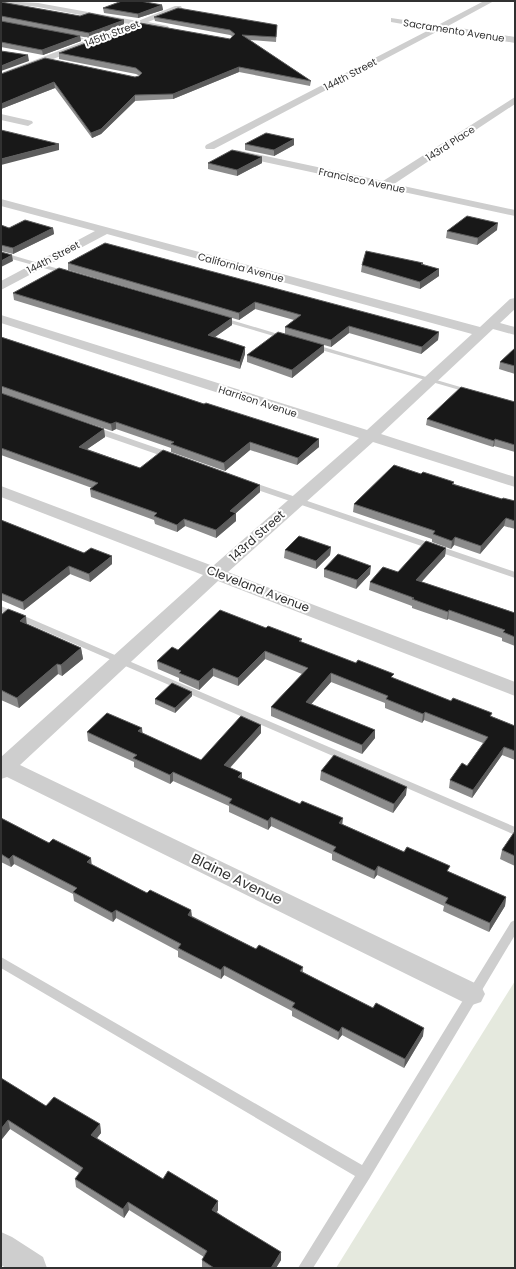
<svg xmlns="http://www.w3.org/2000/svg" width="516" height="1269" viewBox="0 0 516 1269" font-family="Poppins,sans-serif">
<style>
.green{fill:#e5e9de}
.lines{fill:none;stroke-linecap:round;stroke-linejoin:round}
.lane{fill:#cecece;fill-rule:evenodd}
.street{fill:#cecece;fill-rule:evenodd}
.wall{fill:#8c8c8c}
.shaded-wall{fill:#5d5d5d}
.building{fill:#181818;stroke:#5d5d5d}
.labels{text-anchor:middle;stroke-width:4;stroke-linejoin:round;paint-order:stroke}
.far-street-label{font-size:10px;fill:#313131;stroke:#fff}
.street-label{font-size:12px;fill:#313131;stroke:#fff}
.near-street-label{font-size:14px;fill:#313131;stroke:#fff}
</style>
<rect width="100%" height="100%" fill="#fff"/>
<path class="green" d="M 515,981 L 515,1268 L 336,1268 Z"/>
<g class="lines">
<path class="lane" d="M 68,35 L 93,40 L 95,41 L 93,42 L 69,37 Z
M 1,252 L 69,272 L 70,273 L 65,274 L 1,256 Z
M 221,317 L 288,337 L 289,338 L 284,339 L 219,320 L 218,319 Z
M 313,344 L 474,391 L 475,392 L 472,394 L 470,393 L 311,347 L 310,346 Z
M 90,427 L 96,427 L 174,454 L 175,456 L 174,458 L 168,458 L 90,431 Z
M 246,482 L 252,482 L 515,572 L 515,578 L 246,486 L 245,484 Z
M 1,606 L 515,827 L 515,835 L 1,612 Z
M 515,920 L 515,935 L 369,1179 L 313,1268 L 298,1268 L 355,1176 L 1,968 L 1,957 L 362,1165 L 511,922 Z"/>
<path class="street" d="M 1,1 L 38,3 L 138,21 L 175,6 L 181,6 L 182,8 L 148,22 L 168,26 L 169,28 L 168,30 L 139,26 L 1,79 L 1,73 L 129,24 L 38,7 L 1,3 Z
M 484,1 L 494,1 L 448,26 L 515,37 L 515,43 L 440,30 L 214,149 L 206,149 L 205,147 L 206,145 L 431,29 L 391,22 L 391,18 L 438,25 Z
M 515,97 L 515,104 L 394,184 L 515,210 L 515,216 L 237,156 L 232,153 L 237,150 L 383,181 Z
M 1,114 L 32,121 L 33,123 L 28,126 L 1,120 Z
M 1,199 L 480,327 L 510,299 L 515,298 L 515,309 L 500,323 L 515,327 L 515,335 L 493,329 L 381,434 L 515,477 L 515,487 L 373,442 L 228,572 L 515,682 L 515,696 L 218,581 L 20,765 L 481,986 L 485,994 L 481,1002 L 472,1005 L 463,1002 L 7,777 L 1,779 L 1,757 L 203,575 L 1,497 L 1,486 L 213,566 L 359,438 L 1,323 L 1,315 L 367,430 L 472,334 L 107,234 L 1,290 L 1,281 L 95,231 L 1,206 Z
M 1,1232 L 12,1237 L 43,1257 L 47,1268 L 6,1268 L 1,1265 Z"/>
</g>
<path class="wall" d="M 1,2 L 80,16 L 124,20 L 124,24 L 89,38 L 47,30 L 80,36 L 81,41 L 43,55 L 1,47 Z
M 162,5 L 163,10 L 138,18 L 104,13 L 103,8 Z
M 154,17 L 277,25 L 276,42 L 250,40 L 311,81 L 310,86 L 239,72 L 173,99 L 135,101 L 101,134 L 92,138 L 55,88 L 1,109 L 1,74 L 135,77 L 140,76 L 136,74 L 59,59 L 59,53 L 230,39 L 232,36 L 230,35 L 155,21 Z
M 245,144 L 294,145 L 274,156 L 245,150 Z
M 262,157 L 262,163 L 237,176 L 208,169 L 208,163 Z
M 1,225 L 9,228 L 53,228 L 54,234 L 13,254 L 1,251 Z
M 497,230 L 477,245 L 446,238 L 447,231 Z
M 68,263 L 439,332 L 438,340 L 421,354 L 349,333 L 331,347 L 324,345 L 324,352 L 292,378 L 247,362 L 247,355 L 285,334 L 285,327 L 294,320 L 255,309 L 239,320 L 68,270 Z
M 423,263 L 423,265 L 439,276 L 420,289 L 361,272 L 362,265 Z
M 13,293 L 232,318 L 232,325 L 215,337 L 245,347 L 245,354 L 240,369 L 14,300 Z
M 1,337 L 204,404 L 319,439 L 319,447 L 297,465 L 250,450 L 225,471 L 171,452 L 171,448 L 116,429 L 112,431 L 49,410 L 104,429 L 105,437 L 87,449 L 140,468 L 260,485 L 260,492 L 236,513 L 236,521 L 216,538 L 185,526 L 177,532 L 155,524 L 154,520 L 91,497 L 90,489 L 92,488 L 1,455 Z
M 515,348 L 515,374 L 499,369 L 500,362 Z
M 515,402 L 515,452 L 494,446 L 493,447 L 426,425 L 427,419 Z
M 421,474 L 454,482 L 454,484 L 502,499 L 515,501 L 515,529 L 504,526 L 480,554 L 454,545 L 451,549 L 432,542 L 432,539 L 353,512 L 354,504 Z
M 1,520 L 112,564 L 90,582 L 70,574 L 24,610 L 1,600 Z
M 331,547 L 330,555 L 316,569 L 284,558 L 285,550 Z
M 446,548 L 445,556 L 421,582 L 515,613 L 515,646 L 502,641 L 502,638 L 448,619 L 447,620 L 412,608 L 412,606 L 369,590 L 370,582 L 398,572 Z
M 324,569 L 370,574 L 356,589 L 324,577 Z
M 1,615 L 27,624 L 81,648 L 83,659 L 62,676 L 58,674 L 19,708 L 1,700 Z
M 266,628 L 302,639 L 301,642 L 451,701 L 492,713 L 491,716 L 515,726 L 515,760 L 502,755 L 472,798 L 449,788 L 450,780 L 467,766 L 483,743 L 424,720 L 422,723 L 385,708 L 385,703 L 331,682 L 311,704 L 375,730 L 375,738 L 362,754 L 271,716 L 271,707 L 302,674 L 265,659 L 238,686 L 213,676 L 199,690 L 179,681 L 179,678 L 158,669 L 157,661 L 178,650 Z
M 192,692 L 192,696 L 175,713 L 155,704 L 155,699 Z
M 261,725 L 261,733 L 230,768 L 242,778 L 342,824 L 506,897 L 505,906 L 489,932 L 443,911 L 444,906 L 377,875 L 374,879 L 332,860 L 332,854 L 271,826 L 268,830 L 229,812 L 229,806 L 173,781 L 170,784 L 134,767 L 134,762 L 88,741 L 87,732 L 142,733 L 201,760 Z
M 321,771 L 406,795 L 393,813 L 320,780 Z
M 1,818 L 147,893 L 191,910 L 192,916 L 256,949 L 303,967 L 303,972 L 423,1036 L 404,1068 L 342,1035 L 338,1040 L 292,1016 L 292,1011 L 224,975 L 221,979 L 178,957 L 178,951 L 116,918 L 113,922 L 74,901 L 73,894 L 14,864 L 11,867 L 1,862 Z
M 515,831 L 515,866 L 500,859 L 502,850 Z
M 1,1078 L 46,1106 L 100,1124 L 101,1133 L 97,1138 L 163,1179 L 218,1210 L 217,1212 L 281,1260 L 276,1268 L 202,1268 L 202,1260 L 204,1257 L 129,1210 L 124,1218 L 76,1187 L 75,1179 L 79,1173 L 10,1129 L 2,1139 L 1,1138 Z"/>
<path class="shaded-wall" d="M 162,5 L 163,10 L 138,18 L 138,14 Z
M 124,20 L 124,24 L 89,38 L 89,33 Z
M 80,36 L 81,41 L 43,55 L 42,50 Z
M 28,55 L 29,61 L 1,71 L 1,66 Z
M 239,67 L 239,72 L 173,99 L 173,94 Z
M 54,82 L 55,88 L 1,109 L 1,104 Z
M 135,95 L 135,101 L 101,134 L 92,138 L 91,133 Z
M 294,139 L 294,145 L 274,156 L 274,150 Z
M 59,144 L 59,150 L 1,165 L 1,159 Z
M 262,157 L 262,163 L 237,176 L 237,170 Z
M 498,223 L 497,230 L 477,245 L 478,238 Z
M 53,228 L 54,234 L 13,254 L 13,248 Z
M 12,255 L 13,261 L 1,267 L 1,261 Z
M 439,269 L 439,276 L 420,289 L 420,282 Z
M 255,302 L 255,309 L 239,320 L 239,313 Z
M 232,318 L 232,325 L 208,342 L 208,335 Z
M 349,326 L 349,333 L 331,347 L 331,340 Z
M 439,332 L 438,340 L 421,354 L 422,347 Z
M 324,345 L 324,352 L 292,378 L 292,370 Z
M 245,347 L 245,354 L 240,369 L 240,362 Z
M 116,422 L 116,429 L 112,431 L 111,424 Z
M 104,429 L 105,437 L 80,454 L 79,447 Z
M 319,439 L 319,447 L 297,465 L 298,458 Z
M 495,439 L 494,446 L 493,447 L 494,441 Z
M 250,442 L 250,450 L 225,471 L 224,463 Z
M 260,485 L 260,492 L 236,513 L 236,521 L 216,538 L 216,530 L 230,511 Z
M 506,518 L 504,526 L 480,554 L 481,546 Z
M 184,519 L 185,526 L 177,532 L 177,525 Z
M 455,537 L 454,545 L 451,549 L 452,541 Z
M 331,547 L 330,555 L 316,569 L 316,561 Z
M 446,548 L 445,556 L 415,589 L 416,580 Z
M 112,556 L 112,564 L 90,582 L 89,574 Z
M 69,566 L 70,574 L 24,610 L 23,602 Z
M 371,566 L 370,574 L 356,589 L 357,580 Z
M 449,610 L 448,619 L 447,620 L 448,612 Z
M 26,616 L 27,627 L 20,621 Z
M 81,648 L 83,659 L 62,676 L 61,665 Z
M 265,651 L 265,659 L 238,686 L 238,678 Z
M 57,664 L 58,674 L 19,708 L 17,698 Z
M 213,668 L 213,676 L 199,690 L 199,681 Z
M 331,673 L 331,682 L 306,710 L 306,702 Z
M 192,692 L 192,696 L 175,713 L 175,708 Z
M 425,712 L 424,720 L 422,723 L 423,714 Z
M 261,725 L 261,733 L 224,774 L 224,765 Z
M 142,728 L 143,737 L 138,731 Z
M 375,730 L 375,738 L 362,754 L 362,745 Z
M 504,747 L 502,755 L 472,798 L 473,790 Z
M 173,772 L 173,781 L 170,784 L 170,775 Z
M 242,773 L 242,782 L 238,777 Z
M 407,787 L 406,795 L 393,813 L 394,804 Z
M 271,817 L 271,826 L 268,830 L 268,821 Z
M 343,818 L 342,827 L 339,823 Z
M 13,855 L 14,864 L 11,867 L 9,859 Z
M 91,858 L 92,867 L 87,862 Z
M 378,866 L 377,875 L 374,879 L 375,871 Z
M 506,897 L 505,906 L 489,932 L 490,923 Z
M 116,910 L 116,918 L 113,922 L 112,913 Z
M 191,910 L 192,919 L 188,915 Z
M 224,966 L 224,975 L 221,979 L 221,970 Z
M 342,1027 L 342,1035 L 338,1040 L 339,1032 Z
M 424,1028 L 423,1036 L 404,1068 L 405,1059 Z
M 8,1120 L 10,1129 L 2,1139 L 1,1129 Z
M 100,1124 L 101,1133 L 93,1143 L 91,1135 Z
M 218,1201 L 218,1210 L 213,1218 L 212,1210 Z
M 128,1202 L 129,1210 L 124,1218 L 123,1209 Z
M 281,1252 L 281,1260 L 276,1268 L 271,1268 Z"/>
<path class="building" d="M 122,1 L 140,1 L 162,5 L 138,14 L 103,8 Z
M 1,2 L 80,16 L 89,13 L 124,20 L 89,33 L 1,16 Z
M 178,8 L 277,25 L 276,37 L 242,35 L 311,81 L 239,67 L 173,94 L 135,95 L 101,129 L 91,133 L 54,82 L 1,104 L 1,74 L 45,58 L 135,77 L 139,76 L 142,73 L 136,68 L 59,53 L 140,23 L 230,39 L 235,34 L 230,30 L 154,17 Z
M 1,21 L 80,36 L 42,50 L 1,42 Z
M 1,51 L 28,55 L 1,66 Z
M 1,130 L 59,144 L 1,159 Z
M 266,133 L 294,139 L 274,150 L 245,144 Z
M 232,150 L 262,157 L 237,170 L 208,163 Z
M 467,216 L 498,223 L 478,238 L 447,231 Z
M 25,220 L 53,228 L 13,248 L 1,245 L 1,225 L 9,228 Z
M 105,243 L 439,332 L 422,347 L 349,326 L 331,340 L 285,327 L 301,315 L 255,302 L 239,313 L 68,263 Z
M 366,251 L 423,263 L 421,264 L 439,269 L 420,282 L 362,265 Z
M 1,252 L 12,255 L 1,261 Z
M 59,268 L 232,318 L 208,335 L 245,347 L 240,362 L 13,293 Z
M 278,332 L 324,345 L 292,370 L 247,355 Z
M 1,337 L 204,404 L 206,403 L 319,439 L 298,458 L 250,442 L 224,463 L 171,444 L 174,442 L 116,422 L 111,424 L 1,386 Z
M 515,348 L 515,366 L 500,362 Z
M 461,387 L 515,402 L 515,445 L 495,439 L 494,441 L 427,419 Z
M 1,393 L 104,429 L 79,447 L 140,468 L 163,450 L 260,485 L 230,511 L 236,513 L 216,530 L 184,519 L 177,525 L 154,516 L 157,513 L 90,489 L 98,483 L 1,448 Z
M 394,465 L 421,474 L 423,472 L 454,482 L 452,484 L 502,499 L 503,498 L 515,501 L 515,521 L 506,518 L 481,546 L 455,537 L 452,541 L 433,534 L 435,531 L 354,504 Z
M 1,520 L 84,553 L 91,548 L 112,556 L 89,574 L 69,566 L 23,602 L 1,593 Z
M 299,536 L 331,547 L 316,561 L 285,550 Z
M 426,541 L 446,548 L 416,580 L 515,613 L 515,637 L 503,632 L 505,630 L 449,610 L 448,612 L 412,599 L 414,598 L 370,582 L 383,567 L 398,572 Z
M 338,554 L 371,566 L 357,580 L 324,569 Z
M 8,609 L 26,616 L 20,621 L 81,648 L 61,665 L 57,664 L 17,698 L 1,690 L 1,615 Z
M 220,610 L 266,628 L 268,626 L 302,639 L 299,641 L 356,663 L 358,660 L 394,674 L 391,677 L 451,701 L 453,698 L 492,713 L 490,716 L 515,726 L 515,751 L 504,747 L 473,790 L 450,780 L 462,763 L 467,766 L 488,737 L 425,712 L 423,714 L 386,699 L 388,696 L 331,673 L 306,702 L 375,730 L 362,745 L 271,707 L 308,668 L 265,651 L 238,678 L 213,668 L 199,681 L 179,673 L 181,671 L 157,661 L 172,647 L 178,650 Z
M 172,683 L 192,692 L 175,708 L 155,699 Z
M 107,713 L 142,728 L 138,731 L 201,760 L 241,716 L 261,725 L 224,765 L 242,773 L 238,777 L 300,804 L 302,801 L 343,818 L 339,823 L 404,852 L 407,847 L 450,866 L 447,871 L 506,897 L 490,923 L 445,903 L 448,898 L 378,866 L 375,871 L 333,851 L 336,847 L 271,817 L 268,821 L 229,803 L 232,799 L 173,772 L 170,775 L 133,758 L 137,755 L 87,732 Z
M 334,755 L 407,787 L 394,804 L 321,771 Z
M 1,818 L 49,843 L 53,839 L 91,858 L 87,862 L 147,893 L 150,890 L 191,910 L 188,915 L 256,949 L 259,945 L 303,967 L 300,971 L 373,1008 L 376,1003 L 424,1028 L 405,1059 L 342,1027 L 339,1032 L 292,1007 L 295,1003 L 224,966 L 221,970 L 178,948 L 181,944 L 116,910 L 112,913 L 73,892 L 77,888 L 13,855 L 9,859 L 1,854 Z
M 515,831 L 515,856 L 502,850 Z
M 1,1078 L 46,1106 L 54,1097 L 100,1124 L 91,1135 L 163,1179 L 168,1171 L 218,1201 L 212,1210 L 281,1252 L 271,1268 L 214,1268 L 202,1260 L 207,1251 L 128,1202 L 123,1209 L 75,1179 L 83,1168 L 8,1120 L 1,1129 Z"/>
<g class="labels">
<g class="far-street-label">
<text transform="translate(454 30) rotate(9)" y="4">Sacramento Avenue</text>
<text transform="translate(112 33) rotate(-21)" y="4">145th Street</text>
<text transform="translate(350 74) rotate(-28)" y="4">144th Street</text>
<text transform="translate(450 143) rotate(-33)" y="4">143rd Place</text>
<text transform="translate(362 180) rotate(12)" y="4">Francisco Avenue</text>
<text transform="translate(53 257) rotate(-28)" y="4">144th Street</text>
<text transform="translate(241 267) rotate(15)" y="4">California Avenue</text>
<text transform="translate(258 401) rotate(18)" y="4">Harrison Avenue</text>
</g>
<g class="street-label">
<text transform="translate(257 536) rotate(-42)" y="4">143rd Street</text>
<text transform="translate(258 589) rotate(21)" y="4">Cleveland Avenue</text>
</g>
<g class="near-street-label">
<text transform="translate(237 879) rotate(26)" y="5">Blaine Avenue</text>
</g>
</g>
<rect width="516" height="1269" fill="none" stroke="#313131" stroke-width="4"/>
</svg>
